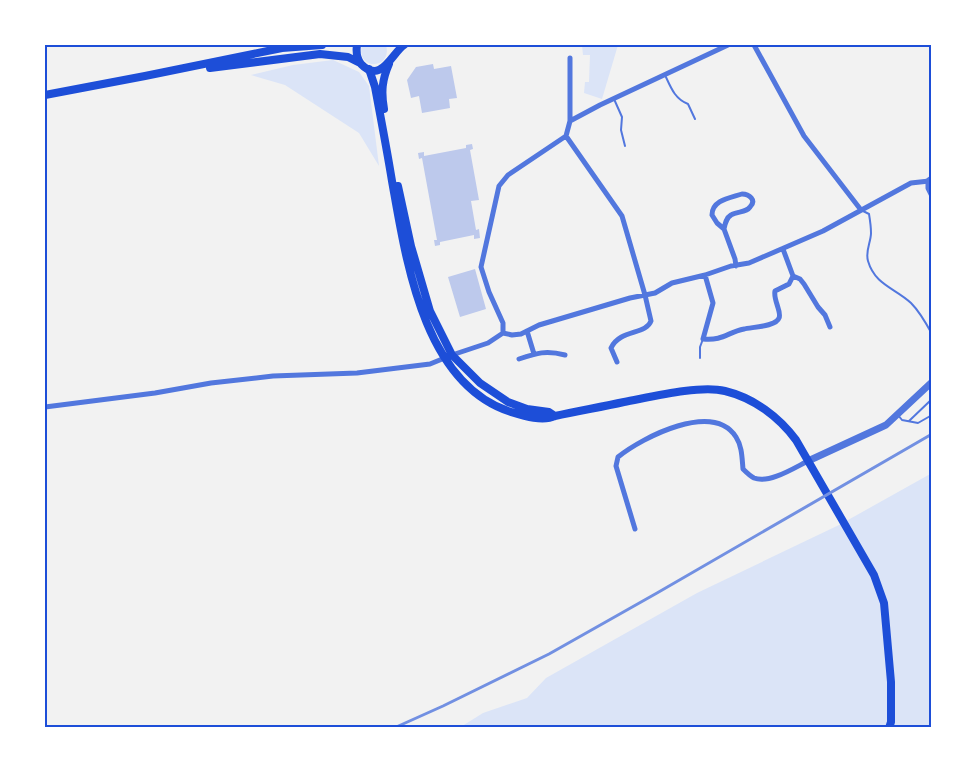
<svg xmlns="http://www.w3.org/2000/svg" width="977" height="773" viewBox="0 0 977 773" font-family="Roboto,sans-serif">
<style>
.green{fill:#dbe4f7}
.building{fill:#bdc9ec}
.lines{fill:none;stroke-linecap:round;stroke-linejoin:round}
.service{stroke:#5277de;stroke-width:2}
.minor{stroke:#5277de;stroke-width:5}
.tertiary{stroke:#5277de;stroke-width:7}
.secondary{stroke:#1d4ed8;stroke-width:8}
.primary{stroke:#1d4ed8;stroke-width:8}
.rail{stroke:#7290e2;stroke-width:3}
.neatline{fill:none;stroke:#1d4ed8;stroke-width:2}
</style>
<rect width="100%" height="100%" fill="#f2f2f2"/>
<path class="green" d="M 362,45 L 386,45 C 393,70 355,71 362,45 Z
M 582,45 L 618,45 L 602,99 L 584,93 L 585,82 L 589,82 L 590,55 L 583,55 Z
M 333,60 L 359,72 L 369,86 L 379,166 L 359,133 L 285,85 L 251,75 L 293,65 Z
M 932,473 L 932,728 L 459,728 L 483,713 L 527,698 L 546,678 L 697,593 L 839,525 Z"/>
<path class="building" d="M 433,64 L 434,69 L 451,66 L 457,98 L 449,99 L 450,108 L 422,113 L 419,96 L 411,98 L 407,80 L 416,67 Z
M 472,144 L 473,149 L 470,150 L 479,200 L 471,201 L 476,230 L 479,229 L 480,238 L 474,239 L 474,235 L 440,242 L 440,245 L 435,246 L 434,240 L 437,240 L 422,158 L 419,159 L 418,153 L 424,152 L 424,156 L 466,148 L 466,145 Z
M 475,269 L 486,309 L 460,317 L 448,277 Z"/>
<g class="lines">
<path class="service" d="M 665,75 C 671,88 675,99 688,104 L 695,119
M 614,99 L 622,117 L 621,130 L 625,146
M 863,211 L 869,214 C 870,220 871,227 871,233 C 871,242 865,251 868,261 C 875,285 895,288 911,303 C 920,312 926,323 932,334
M 700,358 L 700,347 L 703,339
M 898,415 L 902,420 L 918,423 L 932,415
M 909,421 L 932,399"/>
<path class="minor" d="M 754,45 L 804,136 L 861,210
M 570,58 L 570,121 L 566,136 L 622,216 L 645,295 L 651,321 C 646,335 620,329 611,348 L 617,362
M 570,121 L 600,105 L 728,45
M 742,194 C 749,194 757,200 750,207 C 746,213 737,211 731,215 C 726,218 725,224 724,229 L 717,223 L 712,215 C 712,200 730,198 742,194 Z
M 724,229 L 735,259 L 736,266
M 705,275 L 713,303 L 703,339 C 723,341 728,332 744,329 C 751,327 776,327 779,318 C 782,312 773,300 775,291 L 789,284 L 793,276 L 783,249
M 793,276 L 800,279 L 804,284 L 818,307 L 825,315 L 830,327
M 527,331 L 534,354
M 503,333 L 503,323 L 489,292 L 481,267 L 499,186 L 508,175 L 566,136
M 519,359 C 537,353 546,350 565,355
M 45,407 L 155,393 L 211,383 L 273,376 L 357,373 L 430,364 L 452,355 L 488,343 L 503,333 L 512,335 L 521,334 L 539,325 L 593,309 L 630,298 L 655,293 L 672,283 L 705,275 L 731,266 L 749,263 L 823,231 L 911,183 L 929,181
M 635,529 L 616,466 L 618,457 C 643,437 713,401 736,437 C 742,446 742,458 743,469 C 746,472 750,476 754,478 C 769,484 794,468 808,461"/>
<path class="tertiary" d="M 932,179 L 929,181 L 929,188 L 932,194
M 808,461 L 886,425 L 932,382"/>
<path class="secondary" d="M 369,69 L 375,87 C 381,119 387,150 392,181 C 406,259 423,384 511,412 C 524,416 543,422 555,416 C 578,411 601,407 624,402 C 651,397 699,385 725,391 C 754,398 779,417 796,440 L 874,575 L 884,603 L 891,682 L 891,722 L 889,728
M 384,109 C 381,92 382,80 389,64
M 398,186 L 411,246 L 430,311 L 452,355 L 480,383 L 508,402 L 527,409 L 549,412 L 555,416"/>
<path class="primary" d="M 357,45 C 356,52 356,58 361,64 C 381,85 392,53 404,45
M 210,68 L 320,54 L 348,57 L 360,63
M 45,95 L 145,76 L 282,48 L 322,45"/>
<path class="rail" d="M 394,728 L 443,706 L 549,654 L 657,593 L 932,434"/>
</g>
<rect width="977" height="773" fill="none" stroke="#ffffff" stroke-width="93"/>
<rect x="46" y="46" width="884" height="680" class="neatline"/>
</svg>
